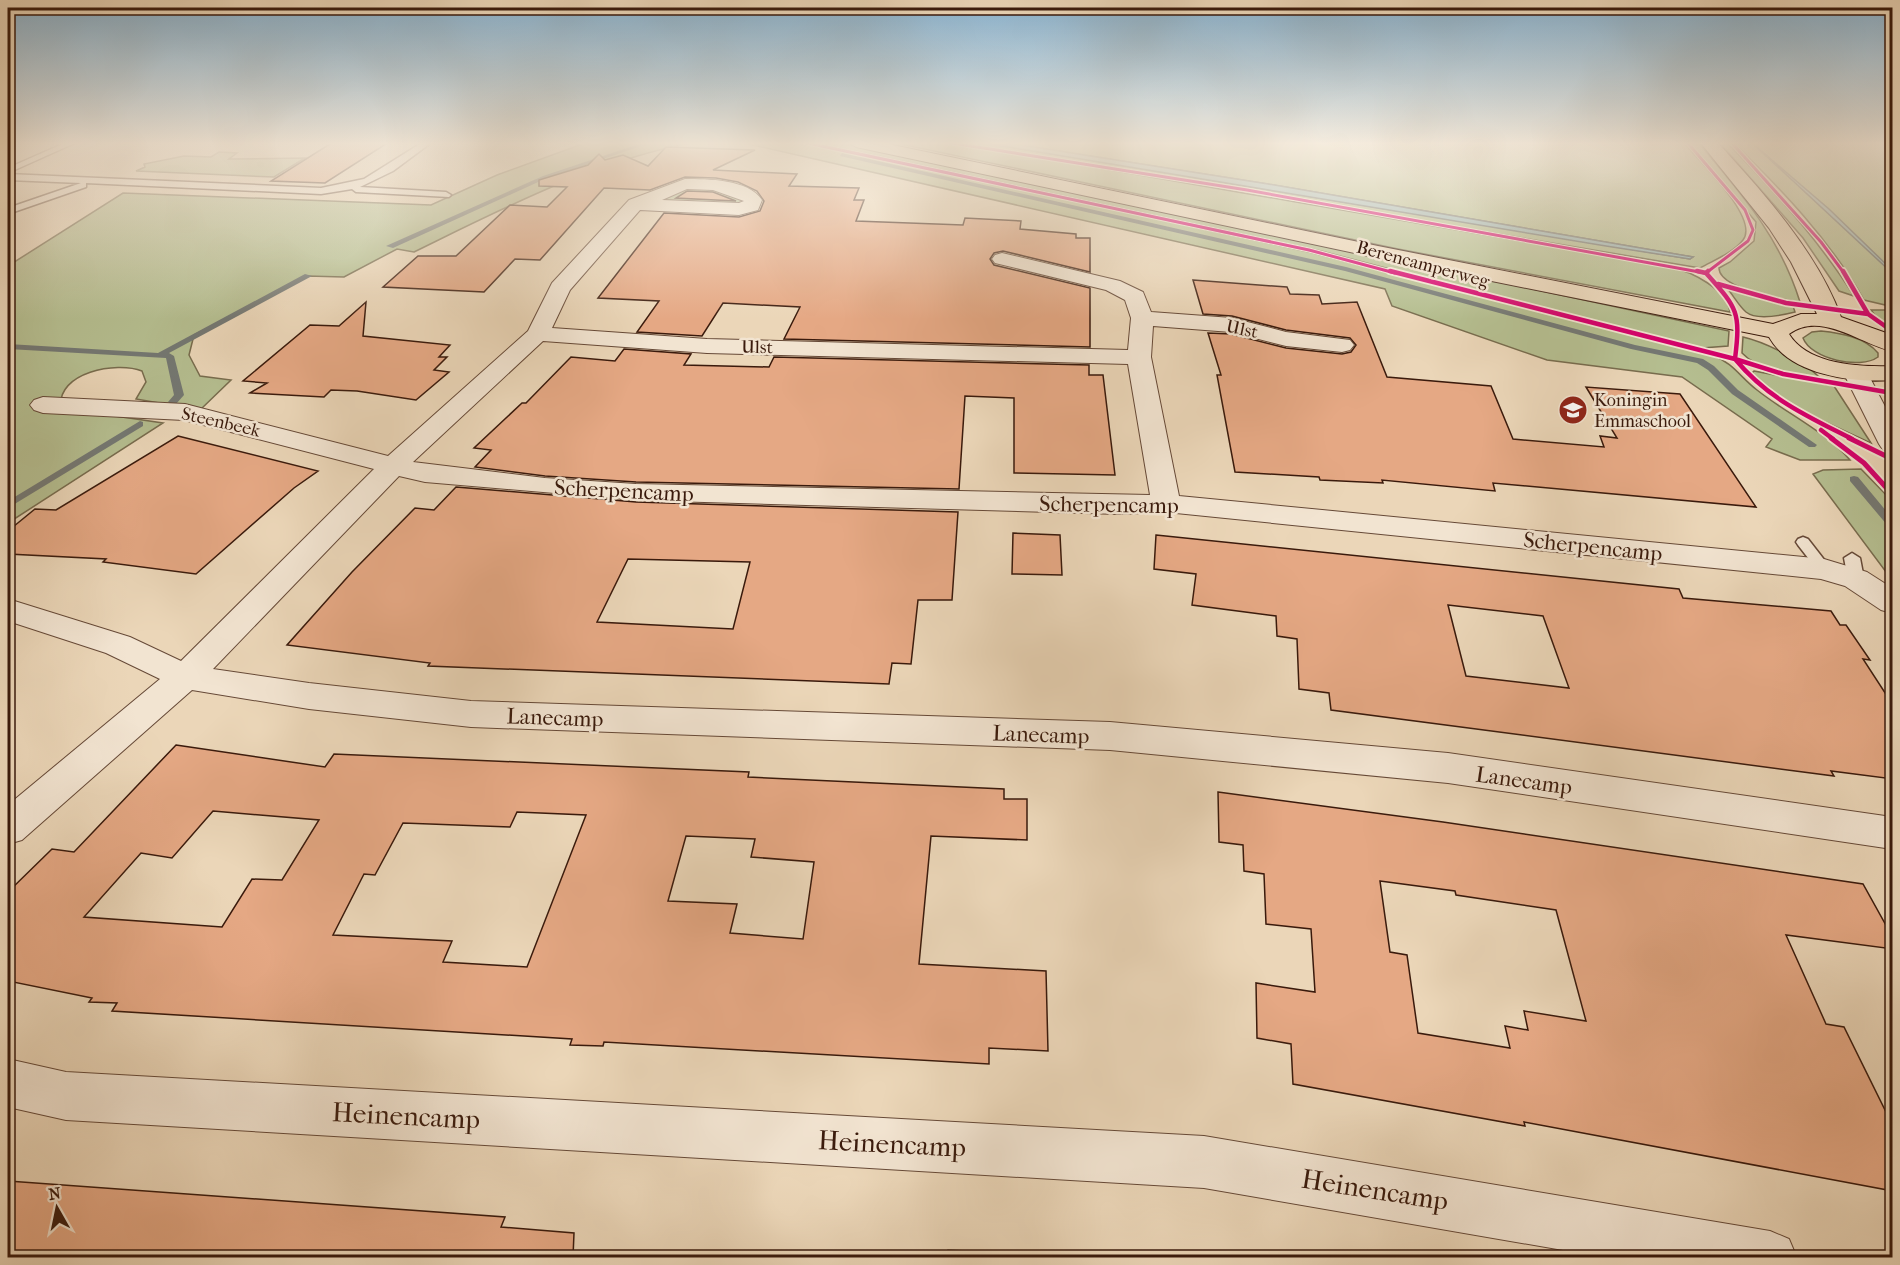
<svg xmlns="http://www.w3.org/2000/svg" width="1900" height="1265" viewBox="0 0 1900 1265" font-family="'IM FELL French Canon',serif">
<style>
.green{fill:#b5be90;stroke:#786c4e;stroke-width:1.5}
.water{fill:#9bb7b7;stroke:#747873;stroke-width:1.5}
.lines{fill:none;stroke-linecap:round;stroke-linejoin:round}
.stream{fill:#747873;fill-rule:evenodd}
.building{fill:#e5a884;stroke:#3a1a0c;stroke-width:1.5;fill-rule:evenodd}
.service-casing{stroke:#664937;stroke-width:3}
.minor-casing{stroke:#664937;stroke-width:2}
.tertiary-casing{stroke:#664937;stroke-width:2}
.primary-casing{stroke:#3a1a0c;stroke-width:2}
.service{fill:#f2e4d1;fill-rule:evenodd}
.minor{fill:#f2e4d1;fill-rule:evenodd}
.tertiary{fill:#f2e4d1;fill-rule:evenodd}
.primary{fill:#ebd6b8;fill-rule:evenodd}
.cycleway-far2-casing{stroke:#f2e4d1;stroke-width:5}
.cycleway-far1-casing{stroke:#f2e4d1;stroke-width:8}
.cycleway-casing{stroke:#f2e4d1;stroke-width:9}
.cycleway-far2{stroke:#d6006c;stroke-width:3}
.cycleway-far1{stroke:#d6006c;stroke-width:4.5}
.cycleway{stroke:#d6006c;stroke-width:5}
.labels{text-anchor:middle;stroke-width:5;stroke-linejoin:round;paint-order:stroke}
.far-street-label{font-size:18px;fill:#3a1a0c;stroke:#f2e4d1}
.far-poi-label{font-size:18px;fill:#3a1a0c;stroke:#f2e4d1;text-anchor:start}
.street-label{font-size:22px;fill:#3a1a0c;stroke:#f2e4d1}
.near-street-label{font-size:27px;fill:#3a1a0c;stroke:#f2e4d1}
</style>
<rect width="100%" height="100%" fill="#ebd6b8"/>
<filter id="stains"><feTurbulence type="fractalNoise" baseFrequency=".00333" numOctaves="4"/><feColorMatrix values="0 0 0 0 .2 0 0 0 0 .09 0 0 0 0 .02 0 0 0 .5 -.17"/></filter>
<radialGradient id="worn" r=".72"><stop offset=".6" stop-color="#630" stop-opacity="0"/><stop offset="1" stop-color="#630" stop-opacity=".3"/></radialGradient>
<path class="green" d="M 588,142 L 695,142 C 594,161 506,207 414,252 L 397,249 L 344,277 L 307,276 L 194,335 L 189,355 L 200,376 L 231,380 L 200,410 L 136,399 L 146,382 L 142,371 C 117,361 56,372 61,408 L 163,423 L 8,523 L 8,266 L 123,193 L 431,205 L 497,175 Z
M 740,142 L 795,142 L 847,151 L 1309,252 L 1714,356 C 1733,363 1741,378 1757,390 C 1787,414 1825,431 1850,460 L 1800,460 L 1766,447 L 1772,439 L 1682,377 L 1547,360 L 1392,306 L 1385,289 Z
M 812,142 L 833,142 L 904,155 L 1729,331 L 1728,346 L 1702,348 L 1546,310 L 1321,251 Z
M 891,142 L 937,142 L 1047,159 L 1671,267 C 1692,272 1727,289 1730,312 L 1398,249 Z
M 956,142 L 979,142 L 1690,259 L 1693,257 L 1268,184 L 1002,142 L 1683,142 C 1697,159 1760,218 1743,240 C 1733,253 1714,260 1700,268 Z
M 1689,142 L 1697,142 L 1702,147 C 1744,197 1780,238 1800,302 C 1782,299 1719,289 1719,268 L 1730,262 L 1754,241 L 1756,222 Z
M 1719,142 L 1726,142 C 1773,189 1818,239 1854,296 L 1839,291 L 1803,238 Z
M 1733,142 L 1892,142 L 1892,314 L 1888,313 L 1886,317 L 1892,320 L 1892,329 L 1880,322 L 1871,310 L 1890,310 L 1885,305 L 1864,300 C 1831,241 1781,189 1733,142 Z
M 219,152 L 237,153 L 229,159 L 305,158 L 274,177 L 136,171 L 145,167 L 144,164 L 184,156 L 211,157 Z
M 700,187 L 746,199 L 742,204 L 662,200 L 686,188 Z
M 1727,288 L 1793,306 L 1795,312 C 1783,315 1757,321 1746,312 C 1739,306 1733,295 1727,288 Z
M 1821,331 C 1840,333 1865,337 1878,353 L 1878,357 C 1860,370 1811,359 1803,338 L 1812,332 Z
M 1743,337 C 1765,342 1806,362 1821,379 C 1797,375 1760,372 1742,353 Z
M 1754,371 L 1834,386 L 1871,443 C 1842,429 1766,399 1752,373 Z
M 1861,469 L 1892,501 L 1892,580 L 1813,474 L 1823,470 Z
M 948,1250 L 1082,1257 L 947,1257 Z"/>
<path class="water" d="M 979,142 L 1002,142 L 1268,184 L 1693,257 L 1690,259 L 1606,246 Z
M 1751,142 L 1829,209 L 1892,270 L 1892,273 Z"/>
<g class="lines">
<path class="stream" d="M 645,142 L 653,142 L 547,178 L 393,248 L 386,246 L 543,176 Z
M 842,153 L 1346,267 L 1635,345 L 1703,359 L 1714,366 L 1738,390 L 1817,445 L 1815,447 L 1809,447 L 1732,394 L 1708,370 L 1697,363 L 1631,349 L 1345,271 L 840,156 Z
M 305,274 L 312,276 L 169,353 L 174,356 L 184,395 L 176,404 L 173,405 L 168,402 L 174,395 L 166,358 L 8,349 L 8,344 L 158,353 Z
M 140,421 L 143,422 L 143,426 L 8,508 L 8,501 Z
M 1854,476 L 1858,477 L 1892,518 L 1892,527 L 1888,526 L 1850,481 L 1850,477 Z"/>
</g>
<path class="building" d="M 333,142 L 389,142 L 325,183 L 271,181 Z
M 666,147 L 755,150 L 713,170 L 797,174 L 789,186 L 859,188 L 854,200 L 864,200 L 856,221 L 963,225 L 965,218 L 1021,221 L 1020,229 L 1076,234 L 1076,238 L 1090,238 L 1090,272 L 1003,251 L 994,253 L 990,259 L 994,265 L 1090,288 L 1090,347 L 784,339 L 800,307 L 723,303 L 702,336 L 637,332 L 659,301 L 598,298 L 664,213 L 739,217 L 760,211 L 764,201 L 757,191 L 738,182 L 716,178 L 685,177 L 650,190 L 604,188 L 540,260 L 515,259 L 484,292 L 383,287 L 418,256 L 456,256 L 510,205 L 547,207 L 567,187 L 539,186 L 539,180 L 588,165 L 599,154 L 605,160 L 623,155 L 648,166 Z
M 687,191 L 713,192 L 736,201 L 676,198 Z
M 1193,280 L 1287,287 L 1290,294 L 1319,295 L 1322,304 L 1357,302 L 1387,377 L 1491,386 L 1513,439 L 1604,447 L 1600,436 L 1617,438 L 1586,387 L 1680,394 L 1756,507 L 1493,483 L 1495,491 L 1382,480 L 1383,483 L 1320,480 L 1319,477 L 1235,472 L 1217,375 L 1221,375 L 1208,333 L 1231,334 L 1286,348 L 1342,354 L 1351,352 L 1356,345 L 1350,338 L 1286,330 L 1232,316 L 1203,314 Z
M 366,302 L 363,336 L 450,345 L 439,357 L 447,357 L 434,370 L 449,372 L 416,400 L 357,391 L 331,390 L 324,397 L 250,393 L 267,383 L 243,381 L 310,325 L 339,326 Z
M 624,349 L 691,354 L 684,365 L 769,367 L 774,357 L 1089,365 L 1089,375 L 1103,375 L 1115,475 L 1014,473 L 1014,398 L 965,396 L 959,489 L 636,482 L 545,476 L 475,467 L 491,450 L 474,448 L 522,403 L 526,403 L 571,357 L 615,361 Z
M 178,436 L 318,471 L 294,488 L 196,574 L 103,562 L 106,559 L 8,554 L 8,531 L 35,509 L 56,510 Z
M 456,487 L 636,502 L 958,512 L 952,600 L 918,600 L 911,664 L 892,663 L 889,684 L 428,666 L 430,663 L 287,645 L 352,572 L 415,508 L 434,510 ZM 628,559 L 750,562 L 733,629 L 597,622 Z
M 1013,533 L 1060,535 L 1062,575 L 1012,574 Z
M 1156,535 L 1679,589 L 1683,598 L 1831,611 L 1840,625 L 1846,625 L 1870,660 L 1863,659 L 1893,705 L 1893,779 L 1831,771 L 1834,776 L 1331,710 L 1329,693 L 1299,689 L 1297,639 L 1277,636 L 1276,616 L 1192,605 L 1196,574 L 1154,569 ZM 1448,605 L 1543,616 L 1569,688 L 1466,676 Z
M 176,745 L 325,767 L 334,754 L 749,772 L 748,777 L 1004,789 L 1004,799 L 1027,799 L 1027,840 L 931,836 L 919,964 L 1046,971 L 1048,1051 L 989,1048 L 989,1064 L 604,1042 L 603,1046 L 570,1045 L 572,1039 L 112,1011 L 117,1003 L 89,1002 L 92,998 L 8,981 L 8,892 L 52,849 L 74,852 ZM 213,811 L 319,820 L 282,880 L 252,879 L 222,927 L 84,917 L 141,853 L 172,858 ZM 517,812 L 586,815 L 527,967 L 443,962 L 452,941 L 333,935 L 364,874 L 375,875 L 403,823 L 510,827 ZM 686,836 L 755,839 L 751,857 L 814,862 L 803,939 L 730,933 L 737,904 L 668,901 Z
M 1218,792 L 1443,822 L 1863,884 L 1893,938 L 1893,949 L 1786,935 L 1826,1024 L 1844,1027 L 1887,1114 L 1893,1115 L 1893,1191 L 1524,1122 L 1525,1126 L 1293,1084 L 1291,1044 L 1257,1038 L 1256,983 L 1315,992 L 1311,929 L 1266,924 L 1264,874 L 1244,871 L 1243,845 L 1219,842 ZM 1380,881 L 1455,891 L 1456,895 L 1556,910 L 1586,1021 L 1524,1011 L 1528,1030 L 1505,1026 L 1510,1048 L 1418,1033 L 1407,955 L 1390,952 Z
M 8,1181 L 505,1217 L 501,1227 L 574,1233 L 573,1257 L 8,1257 Z"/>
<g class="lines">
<g class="service-casing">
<path id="service" d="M 67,142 L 77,142 L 8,173 L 8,168 Z
M 423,142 L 432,142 L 393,171 L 360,187 L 446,192 L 451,195 L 449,197 L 356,192 L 352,189 L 321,194 L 86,183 L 86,187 L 8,214 L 8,208 L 81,183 L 8,180 L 8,174 L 321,188 L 364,179 Z
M 1803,537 L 1808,539 L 1829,566 L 1832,569 L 1829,572 L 1819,572 L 1798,545 L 1796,542 L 1798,539 Z
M 1852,553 L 1860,558 L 1864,579 L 1856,584 L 1848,579 L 1844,558 Z"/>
</g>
<g class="minor-casing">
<path id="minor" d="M 685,179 C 708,179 748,179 762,200 L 758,210 L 739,215 L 640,210 L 570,290 L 552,328 L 707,339 L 1128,350 L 1131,318 L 1125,300 L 1106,290 L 995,263 L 992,259 L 995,255 L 1002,253 L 1120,281 L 1143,292 L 1151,312 L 1232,318 L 1286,332 L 1350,340 L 1354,345 L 1350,350 L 1342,352 L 1286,346 L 1231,332 L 1153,326 L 1151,357 L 1179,496 L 1824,559 L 1867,572 L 1892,588 L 1892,613 L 1881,610 L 1845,586 L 1821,579 L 1166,512 L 1119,514 L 636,500 L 425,482 L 399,476 L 213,669 L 309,683 L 471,701 L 1110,722 L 1448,753 L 1892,817 L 1892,849 L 1448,783 L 1110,750 L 471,727 L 309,709 L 192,690 L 22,840 L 8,844 L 8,805 L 160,679 L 106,653 L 8,621 L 8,599 L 130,637 L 181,661 L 374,469 L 184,420 L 43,413 L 34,410 L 30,405 L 34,400 L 43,397 L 185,404 L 388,456 L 528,331 L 552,283 L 629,200 ZM 687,189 L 713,190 L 744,201 L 739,203 L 662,200 ZM 543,341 L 707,353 L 1128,364 L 1150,495 L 636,484 L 545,478 L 413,462 Z
M 8,1059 L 66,1072 L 1204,1136 L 1770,1231 L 1789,1239 L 1797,1258 L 1609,1258 L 1204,1188 L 66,1120 L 8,1107 Z"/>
</g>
<g class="tertiary-casing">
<path id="tertiary" d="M 1855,365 L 1864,367 L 1867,372 L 1892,420 L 1892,452 L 1883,450 L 1879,444 L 1843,372 L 1846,367 Z"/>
</g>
<g class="primary-casing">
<path id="primary" d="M 848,142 L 878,142 L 1378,246 L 1773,324 L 1801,314 L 1817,314 L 1791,262 L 1769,228 L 1700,142 L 1717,142 C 1762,191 1818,253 1841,317 L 1892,335 L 1892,351 C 1862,345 1821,310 1789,334 C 1808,365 1860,367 1892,366 L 1892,380 C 1853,383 1790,375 1769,337 L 1378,258 L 856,147 Z"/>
</g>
<use href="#service" class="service"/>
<use href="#minor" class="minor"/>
<use href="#tertiary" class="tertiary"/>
<use href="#primary" class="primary"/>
<g class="cycleway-far2-casing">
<path id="cycleway-far2" d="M 803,142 L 1309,250 L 1395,273
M 946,142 L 1247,190 L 1705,273
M 1687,142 L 1745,210 L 1753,230 L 1748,241 L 1706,273
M 1731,142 L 1821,242 L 1844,273"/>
</g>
<g class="cycleway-far1-casing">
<path id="cycleway-far1" d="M 1390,271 L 1735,359 L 1783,374 L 1892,393
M 1697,271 L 1706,273
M 1843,271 L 1868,314 L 1892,331
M 1706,273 L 1708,271
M 1706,273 C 1737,308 1741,311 1735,359 C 1768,399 1807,416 1852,439
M 1718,284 L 1786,303 L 1868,314
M 1821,430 L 1833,439"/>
</g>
<g class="cycleway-casing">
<path id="cycleway" d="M 1831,438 L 1864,463 L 1892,494
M 1849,438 L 1892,459"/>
</g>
<use href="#cycleway-far2" class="cycleway-far2"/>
<use href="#cycleway-far1" class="cycleway-far1"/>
<use href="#cycleway" class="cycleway"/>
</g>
<linearGradient id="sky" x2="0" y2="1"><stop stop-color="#89b5d4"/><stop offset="0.45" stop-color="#f6eddf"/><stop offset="1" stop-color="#f6eddf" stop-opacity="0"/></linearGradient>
<rect width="1900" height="319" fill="url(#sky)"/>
<defs>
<g id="school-disc" transform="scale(1.5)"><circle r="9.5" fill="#8f2418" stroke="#f2e4d1"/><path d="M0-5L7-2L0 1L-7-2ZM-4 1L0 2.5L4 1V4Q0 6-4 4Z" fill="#fff"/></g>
</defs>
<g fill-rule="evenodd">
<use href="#school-disc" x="1573" y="410"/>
</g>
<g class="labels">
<g class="far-street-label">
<text transform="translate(1423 264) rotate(15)" y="6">Berencamperweg</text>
<text transform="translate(1242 329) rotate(12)" y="6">Ulst</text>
<text transform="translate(757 347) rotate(1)" y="6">Ulst</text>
<text transform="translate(221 422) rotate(13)" y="6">Steenbeek</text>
</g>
<g class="far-poi-label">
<text x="1594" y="406">Koningin<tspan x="1594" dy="21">Emmaschool</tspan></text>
</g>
<g class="street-label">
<text transform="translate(624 490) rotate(3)" y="8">Scherpencamp</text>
<text transform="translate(1109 504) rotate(1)" y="8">Scherpencamp</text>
<text transform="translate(1593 546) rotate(6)" y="8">Scherpencamp</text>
<text transform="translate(555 717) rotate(2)" y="8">Lanecamp</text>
<text transform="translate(1041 734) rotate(2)" y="8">Lanecamp</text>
<text transform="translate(1524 780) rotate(8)" y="8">Lanecamp</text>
</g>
<g class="near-street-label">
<text transform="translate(406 1116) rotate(3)" y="9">Heinencamp</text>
<text transform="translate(892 1144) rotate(3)" y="9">Heinencamp</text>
<text transform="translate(1375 1190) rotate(9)" y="9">Heinencamp</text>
</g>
</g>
<rect width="1900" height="1265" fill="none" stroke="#ebd6b8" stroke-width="30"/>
<rect x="9" y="9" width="1882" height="1247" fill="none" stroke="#3a1a0c" stroke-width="3"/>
<rect x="15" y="15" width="1870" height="1235" fill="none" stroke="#3a1a0c" stroke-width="1.5"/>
<g transform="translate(57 1208) rotate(351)" stroke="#f2e4d1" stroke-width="4.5" paint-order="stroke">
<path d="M0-4.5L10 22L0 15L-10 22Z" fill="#3a1a0c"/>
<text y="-9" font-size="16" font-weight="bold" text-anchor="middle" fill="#3a1a0c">N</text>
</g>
<rect width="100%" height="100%" filter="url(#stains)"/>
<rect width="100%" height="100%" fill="url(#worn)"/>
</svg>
